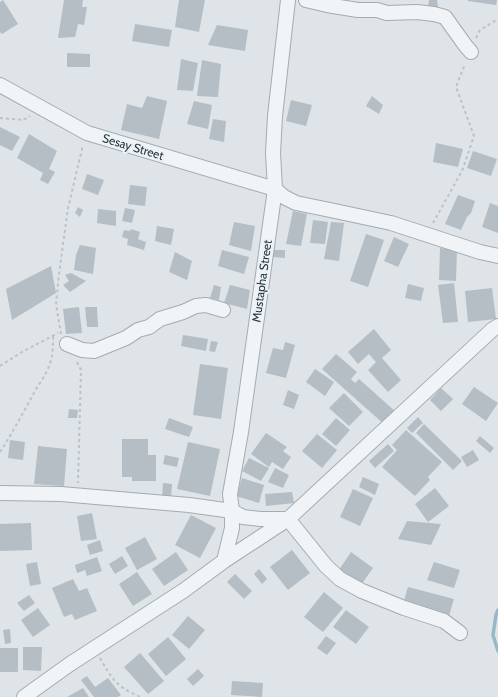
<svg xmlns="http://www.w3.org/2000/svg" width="498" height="697" viewBox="0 0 498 697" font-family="Cabin,sans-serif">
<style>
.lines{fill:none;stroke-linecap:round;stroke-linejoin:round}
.stream{stroke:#98b8c9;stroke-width:3.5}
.building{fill:#b5bec5}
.street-casing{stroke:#a3acb2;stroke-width:16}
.path{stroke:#bcc2c6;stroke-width:2;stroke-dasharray:3 3;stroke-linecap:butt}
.street{stroke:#f1f4f6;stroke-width:14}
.labels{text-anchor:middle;stroke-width:4;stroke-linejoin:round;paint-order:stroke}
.street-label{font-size:12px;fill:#27343f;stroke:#edf2f5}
</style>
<rect width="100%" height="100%" fill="#dee4e8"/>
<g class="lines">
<path class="stream" d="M 498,610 L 496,615 L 493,635 L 498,651"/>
</g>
<path class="building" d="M 3,0 L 18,24 L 2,34 L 0,32 L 0,2 Z
M 64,0 L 83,0 L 82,7 L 87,7 L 84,25 L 78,24 L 75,37 L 58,38 Z
M 179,0 L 205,0 L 199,32 L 175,27 Z
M 429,0 L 437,0 L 438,7 L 428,6 Z
M 468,0 L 497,0 L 496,5 L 468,1 Z
M 135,24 L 172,30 L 169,47 L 132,41 Z
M 217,25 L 248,30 L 245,51 L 208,45 Z
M 67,53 L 90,54 L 90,67 L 67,67 Z
M 181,59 L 198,63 L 193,91 L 177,90 Z
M 202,60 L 221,64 L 218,97 L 197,96 Z
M 147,96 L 167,101 L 159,139 L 121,130 L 127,104 L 142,108 Z
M 372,96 L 383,105 L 379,114 L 366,106 Z
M 291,100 L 312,105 L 306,126 L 286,121 Z
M 194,101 L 212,105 L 208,129 L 187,124 Z
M 213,119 L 226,121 L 224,142 L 209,139 Z
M 0,127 L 20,137 L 12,151 L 0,145 Z
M 29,134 L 57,151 L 49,169 L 55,172 L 48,184 L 40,180 L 43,173 L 17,158 Z
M 436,143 L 463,149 L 458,167 L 433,162 Z
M 473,151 L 497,159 L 491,176 L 467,168 Z
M 87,174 L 104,180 L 98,195 L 82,189 Z
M 130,185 L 147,187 L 145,206 L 128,204 Z
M 458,195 L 475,201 L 471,213 L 467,217 L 461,230 L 445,224 Z
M 490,203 L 498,206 L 498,233 L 482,227 Z
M 78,207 L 83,210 L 80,217 L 75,213 Z
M 125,208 L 135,210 L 132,223 L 122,221 Z
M 98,209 L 116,211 L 116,226 L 97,223 Z
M 293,211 L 307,214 L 301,246 L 286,244 Z
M 313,220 L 328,222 L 325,244 L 310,243 Z
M 234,222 L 255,226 L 251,251 L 229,245 Z
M 331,222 L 344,223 L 339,261 L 324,259 Z
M 157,226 L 174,229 L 171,245 L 155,241 Z
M 131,229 L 140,232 L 138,239 L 146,242 L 144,250 L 127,245 L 128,239 L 122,237 L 124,230 L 130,231 Z
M 366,234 L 384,240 L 368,287 L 350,281 Z
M 394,237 L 409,244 L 398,267 L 384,261 Z
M 80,245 L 96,248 L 93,274 L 74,270 L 76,255 Z
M 440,248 L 457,250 L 456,281 L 439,280 Z
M 222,250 L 249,257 L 244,274 L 218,266 Z
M 273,250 L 285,250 L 285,258 L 273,257 Z
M 175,252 L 192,261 L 187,280 L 169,272 Z
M 51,266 L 56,293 L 12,320 L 6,289 Z
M 71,273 L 86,281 L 70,292 L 63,285 L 69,281 L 65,275 Z
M 454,283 L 458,322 L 443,323 L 438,285 Z
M 408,284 L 424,288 L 421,301 L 405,298 Z
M 214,285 L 221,287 L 219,300 L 210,298 Z
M 230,285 L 250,290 L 247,309 L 224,303 Z
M 492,288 L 496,319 L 468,322 L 465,291 Z
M 79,307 L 82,333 L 66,334 L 63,309 Z
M 85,307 L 97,307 L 98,327 L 87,327 Z
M 374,329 L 391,350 L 382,358 L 401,380 L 388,392 L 368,370 L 376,362 L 369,354 L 358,364 L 348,352 Z
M 183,335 L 208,339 L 206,351 L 181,346 Z
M 211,341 L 218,342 L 215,352 L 209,351 Z
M 285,342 L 295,345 L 286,378 L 266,373 L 273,348 L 283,350 Z
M 336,354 L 357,372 L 351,379 L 355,383 L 359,379 L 396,412 L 385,425 L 322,369 Z
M 200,364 L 228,368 L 221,419 L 193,415 Z
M 315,369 L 334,382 L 325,396 L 306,382 Z
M 474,387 L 498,403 L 486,421 L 462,404 Z
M 441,388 L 453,399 L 441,411 L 430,400 Z
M 288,390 L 299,395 L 294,409 L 283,405 Z
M 344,393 L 363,412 L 349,426 L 329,408 Z
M 69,409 L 78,410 L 77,418 L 68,418 Z
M 418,417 L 423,423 L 412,433 L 407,428 Z
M 169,418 L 193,427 L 189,437 L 165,429 Z
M 336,418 L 350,430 L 336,446 L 322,434 Z
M 424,424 L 462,461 L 453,470 L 416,433 Z
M 406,430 L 442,462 L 428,477 L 430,480 L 415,496 L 382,467 L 397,450 L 392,445 Z
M 266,433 L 287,447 L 283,451 L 291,457 L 283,469 L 272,462 L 269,467 L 251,454 Z
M 317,434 L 337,450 L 322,468 L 302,451 Z
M 480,436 L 494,448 L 490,453 L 476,441 Z
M 122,439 L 148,439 L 148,455 L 156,455 L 156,481 L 132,481 L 132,477 L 122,477 Z
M 10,440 L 25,442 L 23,460 L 8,458 Z
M 188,442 L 220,449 L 210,496 L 177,489 Z
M 388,444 L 394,451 L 375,468 L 369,461 Z
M 38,446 L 67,449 L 64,486 L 34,484 Z
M 473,450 L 479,460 L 467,467 L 461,457 Z
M 165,455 L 179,458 L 177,467 L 163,464 Z
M 249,458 L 269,468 L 261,481 L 242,471 Z
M 275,468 L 289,475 L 283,488 L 268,482 Z
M 363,477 L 379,484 L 375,495 L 359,487 Z
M 242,478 L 264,485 L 259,503 L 236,496 Z
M 163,483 L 172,484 L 171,499 L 162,498 Z
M 435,488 L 449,506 L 428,522 L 415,504 Z
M 353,489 L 373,498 L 360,526 L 340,517 Z
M 292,492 L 294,503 L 266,506 L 265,494 Z
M 92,513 L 97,539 L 81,541 L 77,516 Z
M 191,515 L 216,528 L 200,558 L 175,545 Z
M 407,521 L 441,524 L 431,545 L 398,539 Z
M 31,523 L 32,550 L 0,551 L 0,524 Z
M 145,537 L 157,559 L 137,570 L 125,548 Z
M 100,540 L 103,551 L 90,555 L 87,545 Z
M 292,550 L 310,573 L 288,590 L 270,567 Z
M 176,552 L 188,570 L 164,586 L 152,569 Z
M 351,552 L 373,568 L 361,585 L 339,570 Z
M 122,556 L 128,566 L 115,574 L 109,564 Z
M 97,557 L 102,571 L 87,576 L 85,570 L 77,573 L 75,565 Z
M 37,562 L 41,584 L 30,586 L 26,564 Z
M 434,562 L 460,570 L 454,588 L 427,580 Z
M 259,569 L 267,579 L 262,584 L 254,574 Z
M 137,572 L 152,594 L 133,606 L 119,584 Z
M 235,574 L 252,591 L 244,599 L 227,582 Z
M 73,579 L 79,591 L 87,588 L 97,611 L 75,620 L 72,614 L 64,617 L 52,588 Z
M 408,587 L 454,599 L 448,619 L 402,607 Z
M 324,592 L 343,608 L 323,632 L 304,617 Z
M 29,595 L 35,603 L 24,611 L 17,603 Z
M 38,608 L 50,625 L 33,637 L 21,620 Z
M 346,610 L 369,627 L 356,644 L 333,627 Z
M 188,616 L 205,630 L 189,649 L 172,635 Z
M 10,629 L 11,643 L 5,644 L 3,630 Z
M 326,636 L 336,643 L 327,655 L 317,648 Z
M 168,637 L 186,659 L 166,676 L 148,654 Z
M 23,647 L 42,647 L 41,671 L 23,670 Z
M 0,648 L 18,648 L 18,672 L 0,672 Z
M 140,653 L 164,681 L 148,694 L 124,667 Z
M 198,669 L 204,676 L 193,686 L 187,679 Z
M 87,676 L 95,687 L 108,678 L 121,695 L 118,697 L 94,697 L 81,680 Z
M 232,681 L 263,683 L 262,697 L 231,695 Z
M 83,688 L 89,697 L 67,697 Z"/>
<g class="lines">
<g class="street-casing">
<path id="street" d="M 306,0 L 327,5 L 358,10 L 377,10 L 387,13 L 417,12 L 434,14 L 445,17 L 465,45 L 471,52
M 0,85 L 87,133 L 275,189 L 284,197 L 296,203 L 330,210 L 391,223 L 480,252 L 498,256
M 67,344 L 82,350 L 94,351 L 126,338 L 138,330 L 149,327 L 160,319 L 183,312 L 196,306 L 206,305 L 223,310
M 0,493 L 61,494 L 189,505 L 232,511 L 243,517 L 260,519 L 288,519 L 326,566 L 340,579 L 362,591 L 404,608 L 444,621 L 460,633
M 224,561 L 232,528 L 232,511 L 230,494 L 241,432 L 275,189 L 273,153 L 275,116 L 288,0
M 24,697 L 70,664 L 183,591 L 224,561 L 288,519 L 493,329 L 498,326"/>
</g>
<path class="path" d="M 476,38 L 480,30 L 498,19
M 0,118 L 23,120 L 30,116
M 433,223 L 462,171 L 474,136 L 456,87 L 465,64
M 61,334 L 56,304 L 59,274 L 68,208 L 83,145
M 77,362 L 81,370 L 78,483
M 0,366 L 22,352 L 58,333
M 0,452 C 13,432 24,411 35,391 C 41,381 48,372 51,360 C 53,353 53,344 53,336
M 100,658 C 107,670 113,682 125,689 C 129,692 135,694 140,697"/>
<use href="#street" class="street"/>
</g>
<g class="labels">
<g class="street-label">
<text transform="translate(133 147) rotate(17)" y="4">Sesay Street</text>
<text transform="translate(262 281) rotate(-82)" y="4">Mustapha Street</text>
</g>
</g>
</svg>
